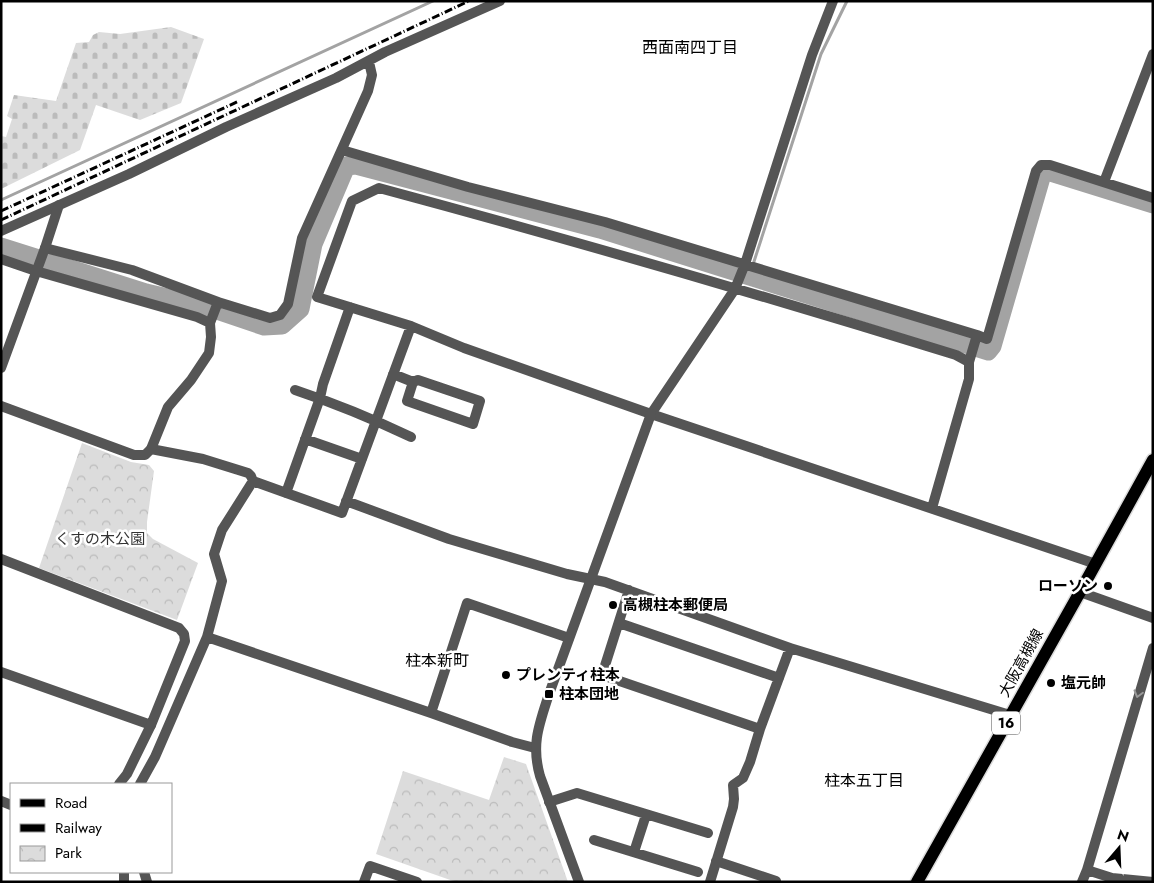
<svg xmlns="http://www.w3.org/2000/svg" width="1154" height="883" viewBox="0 0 1154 883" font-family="Jost,'Noto Sans JP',sans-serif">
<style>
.cemetery{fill:url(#cemetery-stones)}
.park{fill:url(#park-crowns)}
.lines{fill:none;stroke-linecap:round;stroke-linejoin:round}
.stream{stroke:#a3a3a3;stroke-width:3}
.river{stroke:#a3a3a3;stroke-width:19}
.primary-casing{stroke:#dbdbdb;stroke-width:15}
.minor{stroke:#555;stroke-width:10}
.tertiary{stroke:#555;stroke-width:10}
.primary{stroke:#000;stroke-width:12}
.rail{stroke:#000;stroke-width:3;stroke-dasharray:8 2.5 1 2.5;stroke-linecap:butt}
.oneway{stroke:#999}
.poi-dot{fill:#000;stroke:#fff;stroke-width:2}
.labels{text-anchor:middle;stroke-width:5;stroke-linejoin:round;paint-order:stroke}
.shield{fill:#fff;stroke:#4c4c4c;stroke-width:1}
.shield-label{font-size:14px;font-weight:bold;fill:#000}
.park-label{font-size:15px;fill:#333;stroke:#fff}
.poi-label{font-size:15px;font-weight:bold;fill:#000;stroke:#fff;text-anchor:start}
.street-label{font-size:15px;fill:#000;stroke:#fff}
.neighbourhood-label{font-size:16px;fill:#000;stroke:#fff}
</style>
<defs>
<pattern id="cemetery-stones" width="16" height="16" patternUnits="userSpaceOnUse" patternTransform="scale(1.25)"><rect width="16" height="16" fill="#dcdcdc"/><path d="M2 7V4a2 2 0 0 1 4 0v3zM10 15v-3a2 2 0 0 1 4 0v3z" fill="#bbb"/></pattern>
<pattern id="park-crowns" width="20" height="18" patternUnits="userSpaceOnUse" patternTransform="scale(1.25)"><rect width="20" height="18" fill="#dcdcdc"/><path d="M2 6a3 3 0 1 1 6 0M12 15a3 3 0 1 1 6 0" fill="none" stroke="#bbb"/></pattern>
</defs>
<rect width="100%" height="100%" fill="#fff"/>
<path class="cemetery" d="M 171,27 L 204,39 L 181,103 L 140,120 L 96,105 L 80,150 L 1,189 L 1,136 L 6,137 L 12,119 L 7,116 L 14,95 L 56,101 L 76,43 L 89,42 L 93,35 L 99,32 L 120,34 Z"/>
<path class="park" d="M 82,443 L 131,462 L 149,465 L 154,471 L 147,522 L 147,533 L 153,539 L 198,563 L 177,620 L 39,568 Z
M 504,757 L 526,764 L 568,882 L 456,882 L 376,854 L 403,771 L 489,800 Z"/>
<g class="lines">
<path class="stream" d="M 1,200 L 433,1
M 749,277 L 821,54 L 847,1"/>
<path class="river" d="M 1,247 L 146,293 L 211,308 L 264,326 L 282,325 L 300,309 L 313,244 L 346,166 L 356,165 L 600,229 L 988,351 L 992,346 L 1042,174 L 1047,171 L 1153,204"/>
<g class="primary-casing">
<path id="primary" d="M 917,882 L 1080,592 L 1153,460"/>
</g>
<path class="minor" d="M 342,150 L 468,187 L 605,222 L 977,335
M 1104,182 L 1153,54
M 1,231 L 129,174 L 226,127 L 336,78 L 385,52 L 500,1
M 45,248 L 132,270 L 218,302 L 270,318 L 280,315 L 288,304 L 302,238 L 368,91 L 372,75 L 369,62
M 1,259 L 36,271
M 210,323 L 218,302
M 969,362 L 956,355 C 765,296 572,240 379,188 L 352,201 L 317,297 L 411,326 L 464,348 L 651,414 L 1096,564
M 393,374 L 413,382 L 407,401 L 473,424 L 480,401 L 418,380 L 413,382
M 295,390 C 334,403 373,419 411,437
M 651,414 L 735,289 L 745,264 L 812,55 L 833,1
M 305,439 L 362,459
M 151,449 L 203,459 L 248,473 L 251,476 L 253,481 L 342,513 L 411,326
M 286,493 L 320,398 L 323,384 L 350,307
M 346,501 L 449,539 L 567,574 L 605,582 L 790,648 L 1010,715
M 932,508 L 969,379 L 969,362 L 977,335 L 987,339 L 1036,171 L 1041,165 L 1050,165 L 1153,198
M 1,559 L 179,628 L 184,634 L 185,641 L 151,725 L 1,672
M 629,590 L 602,675 L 760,729
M 1080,592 L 1153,618
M 619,623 L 779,678
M 207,637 L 431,713 L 512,742 L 535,748
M 431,713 L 467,603 L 569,638
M 140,784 L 155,757 L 207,637 L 222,581 L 214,554 L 222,530 L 253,481
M 549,802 L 577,793 L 708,833
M 594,840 L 698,872
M 634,852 L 646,815
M 716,861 L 776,881
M 1087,870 L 1112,878 L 1153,882
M 144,872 L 147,882
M 364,882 L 370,866 L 417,882
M 710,882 L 733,807 L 734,799 L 733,785 L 743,778 L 750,762 L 760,729 L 790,648
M 1082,882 L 1087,870 L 1153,648"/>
<path class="tertiary" d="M 1,368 L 45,248 L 59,205
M 1,406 L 134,455 L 145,455 L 151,449 L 168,407 L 191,380 L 209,353 L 211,337 L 210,323 L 197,317 L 36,271
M 119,784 L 127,774 L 151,725
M 1,801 L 11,805
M 124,872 L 124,882
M 579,882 L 540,776 C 531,744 539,725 549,694 L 651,414"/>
<use href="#primary" class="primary"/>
<path class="rail" d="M 1,211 L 239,101
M 1,220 L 469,1"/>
</g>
<defs><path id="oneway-chevron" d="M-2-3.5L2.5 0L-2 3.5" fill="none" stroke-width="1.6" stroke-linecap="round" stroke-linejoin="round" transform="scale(1.25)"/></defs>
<use class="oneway" href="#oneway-chevron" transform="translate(1138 694) rotate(106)"/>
<g class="poi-dot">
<circle cx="1108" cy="586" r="5"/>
<circle cx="613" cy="605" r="5"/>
<circle cx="506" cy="675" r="5"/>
<circle cx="1051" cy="683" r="5"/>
<rect x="544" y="689" width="10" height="10" rx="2.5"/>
</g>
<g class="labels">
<rect class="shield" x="992" y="711.5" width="28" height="23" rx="4"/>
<g class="shield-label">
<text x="1006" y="728">16</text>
</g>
<g class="park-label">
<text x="100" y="544">くすの木公園</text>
</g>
<g class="poi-label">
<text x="1098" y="591" text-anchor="end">ローソン</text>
<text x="623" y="610">高槻柱本郵便局</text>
<text x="516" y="680">プレンティ柱本</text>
<text x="1061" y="688">塩元帥</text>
<text x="559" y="699">柱本団地</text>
</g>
<g class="street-label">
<text transform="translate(1021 663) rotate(-61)" y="5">大阪高槻線</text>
</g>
<g class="neighbourhood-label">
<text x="690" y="53">西面南四丁目</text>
<text x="437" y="666">柱本新町</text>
<text x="864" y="786">柱本五丁目</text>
</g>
</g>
<rect width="1154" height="883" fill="none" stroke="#000000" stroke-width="5"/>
<rect x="10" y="783" width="162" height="90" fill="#ffffff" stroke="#999999"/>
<rect x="20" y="799" width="25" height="8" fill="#000000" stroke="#999999"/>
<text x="55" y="808" font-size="15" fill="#000000">Road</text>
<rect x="20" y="824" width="25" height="8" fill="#000000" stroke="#999999"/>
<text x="55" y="833" font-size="15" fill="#000000">Railway</text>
<rect x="20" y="846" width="25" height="15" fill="url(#park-crowns)" stroke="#999999"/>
<text x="55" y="858" font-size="15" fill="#000000">Park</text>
<g transform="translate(1119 848) rotate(19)" stroke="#ffffff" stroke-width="4" paint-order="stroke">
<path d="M0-4L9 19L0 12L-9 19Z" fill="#000000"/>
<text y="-8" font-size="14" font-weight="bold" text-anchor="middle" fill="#000000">N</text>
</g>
</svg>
